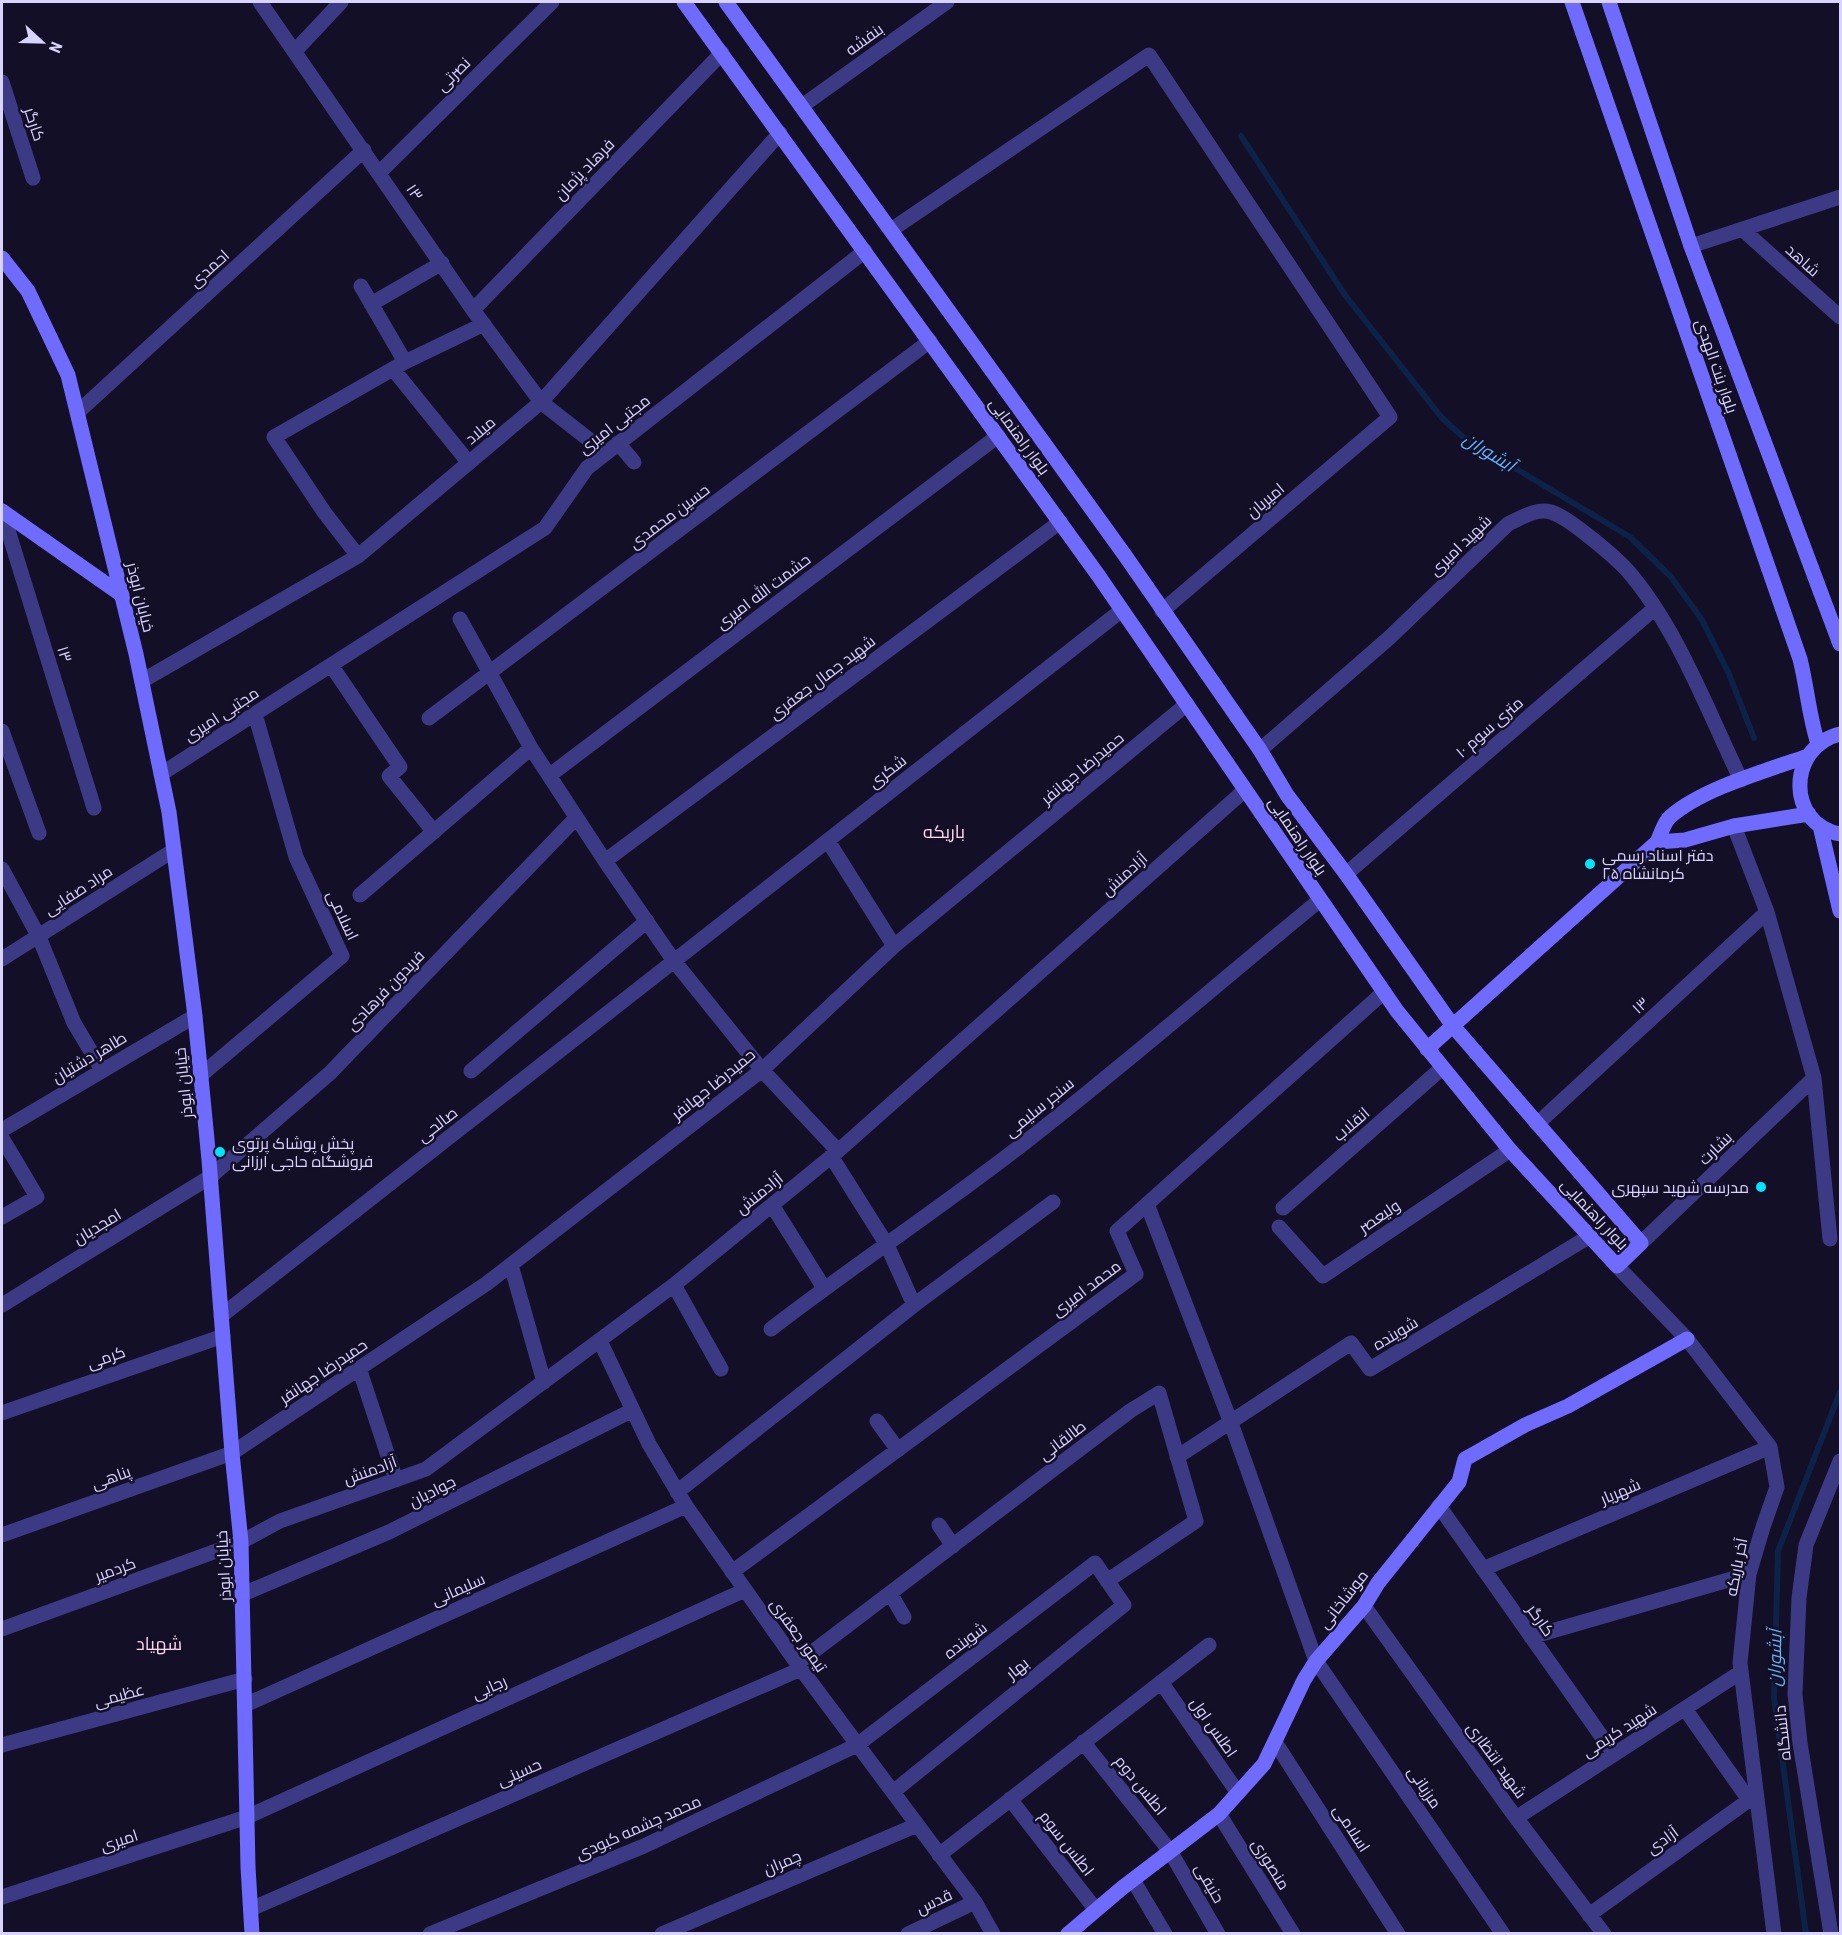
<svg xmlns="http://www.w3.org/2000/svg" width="1842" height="1935" viewBox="0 0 1842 1935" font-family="'Roboto Condensed',Cairo,sans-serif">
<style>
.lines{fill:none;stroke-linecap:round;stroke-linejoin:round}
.stream{stroke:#0c2248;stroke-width:6}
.street{stroke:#3d3a85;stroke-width:15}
.secondary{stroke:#6f6bff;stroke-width:15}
.poi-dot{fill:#00e5ff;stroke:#130f26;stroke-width:2}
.labels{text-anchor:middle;stroke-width:5;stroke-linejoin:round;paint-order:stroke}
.street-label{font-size:16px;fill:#d9d4ff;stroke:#130f26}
.poi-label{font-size:16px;fill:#d9d4ff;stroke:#130f26;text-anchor:start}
.water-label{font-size:18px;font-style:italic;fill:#62b6ff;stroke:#130f26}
.neighbourhood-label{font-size:18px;fill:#ffd6f0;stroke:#130f26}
</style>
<rect width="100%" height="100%" fill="#130f26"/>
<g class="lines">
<path class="stream" d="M 1241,136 L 1345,295 L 1442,418 L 1463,437 L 1630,537 L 1671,577 L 1702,620 L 1729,674 L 1754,738
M 1806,1934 L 1774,1698 L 1778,1551 L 1840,1392"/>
<path class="street" d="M 260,2 L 473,310 L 541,402 L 606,453
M 295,51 L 341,2
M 2,82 L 33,178
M 802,106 L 947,2
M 380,172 L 552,2
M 1742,229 L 1840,317
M 891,230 L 1149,55 L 1390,417 L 1162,611
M 1691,246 L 1840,197
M 371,304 L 442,263
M 473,310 L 722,53
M 405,362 L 484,324
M 393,369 L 469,463
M 78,412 L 364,150
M 618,443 L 634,462
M 2,511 L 94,808
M 358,556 L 324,512 L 274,437 L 405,362 L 361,286
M 460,619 L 531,748 L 605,861 L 674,961 L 762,1070 L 838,1151
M 331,665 L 400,767 L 389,776 L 434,832
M 142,681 L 358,556 L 541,402 L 780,133
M 429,718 L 930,341
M 2,731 L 39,833
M 1260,750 L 1389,638 L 1508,524 C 1521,518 1536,508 1551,512 C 1564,516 1575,526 1586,534 C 1600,545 1615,557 1627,570 C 1677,627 1708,712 1741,780
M 161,774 L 545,528 L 587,468 L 865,251
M 550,775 L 998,436
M 1734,826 L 1767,912 L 1814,1078 L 1830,1239
M 828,841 L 894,946
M 605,861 L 1060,522
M 2,869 L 39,937 L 74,1023 L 102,1070
M 1346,874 L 1655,608
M 360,895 L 531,748
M 2,959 L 174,850
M 471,1071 L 647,921
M 201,1075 L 342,956 L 296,857 L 255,714
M 1537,1124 L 1767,912
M 2,1130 L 195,1016
M 2,1138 L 37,1197 L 2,1217
M 831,1156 L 887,1245 L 914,1305
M 1147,1204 L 1231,1423 L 1316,1661 L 1503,1934
M 772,1205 L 824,1288
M 1283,1208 L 1442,1068
M 1279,1227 L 1323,1276 L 1510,1150
M 1641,1243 L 1814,1078
M 511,1265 L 544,1382
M 1617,1266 L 1687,1339 L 1770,1447 L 1777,1487 L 1763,1527 L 1749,1574 L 1740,1663 L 1774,1934
M 674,1285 L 721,1369
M 2,1305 L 210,1177 L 330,1073 L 576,818
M 221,1316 L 1122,610
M 771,1329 C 855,1264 944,1206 1028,1140 C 1127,1063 1222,980 1320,900
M 600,1341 L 649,1444 L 686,1506 L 801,1669 L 975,1902 L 993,1934
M 359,1368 L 396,1480
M 2,1413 L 223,1336
M 877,1421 L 898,1450
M 1177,1457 L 1351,1343 L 1370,1369 L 1590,1236
M 677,1492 L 914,1305 L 1053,1202
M 1439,1506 L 1614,1754
M 939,1525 L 953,1546
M 2,1535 L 232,1453 L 486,1284 L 762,1070 L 894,946 L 1187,704
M 1483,1569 L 1770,1447
M 732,1572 L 1136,1274 L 1117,1231 L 1384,992
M 890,1593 L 904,1617
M 243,1594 L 389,1532 L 633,1410
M 1364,1606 L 1511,1811 L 1604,1934
M 2,1629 L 241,1542 L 280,1521 L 426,1469 L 674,1285 L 838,1151 L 1245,790
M 1531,1637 L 1749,1574
M 798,1663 L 1130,1411 L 1159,1393 L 1196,1521 L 1107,1581
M 1161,1682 L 1238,1793
M 245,1705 L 686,1506
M 1685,1709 L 1749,1800
M 1083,1742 L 1170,1851 L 1218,1934
M 1275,1742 L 1398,1934
M 2,1745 L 245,1679
M 1010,1799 L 1096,1910
M 1219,1814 L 1293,1934
M 1516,1818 L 1741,1672
M 939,1855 L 1209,1645
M 1133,1880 L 1165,1934
M 2,1897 L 247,1817 L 745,1590
M 251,1909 L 801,1669
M 1589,1915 L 1756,1795
M 430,1934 L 644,1846 L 857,1745 L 1095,1563 L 1124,1605 L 893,1792
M 662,1934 L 917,1825
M 908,1934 L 975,1902
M 1831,1934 L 1800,1743 L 1795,1694 L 1799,1598 L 1806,1545 L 1840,1461"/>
<path class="secondary" d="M 684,2 L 1098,575 L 1397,1011 L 1510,1150 L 1617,1266 L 1641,1243 L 1453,1026 L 1346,874 L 1287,795 L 1260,750 L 1124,554 L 726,2
M 1572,2 L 1800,659 C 1807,687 1809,716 1818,744
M 1609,2 L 1691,246 L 1840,644
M 2,258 L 28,291 L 68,375 L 136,654 L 169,812 L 195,1016 L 209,1160 L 232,1453 L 241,1542 L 248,1867 L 252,1934
M 2,511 L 122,595
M 1840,734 C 1787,747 1786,824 1840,834
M 1820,826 L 1840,911
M 1657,842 L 1685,840 L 1734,826 L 1809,814
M 1427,1049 L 1657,842 C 1661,834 1664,822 1670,817 C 1701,789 1768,770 1808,756
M 1068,1934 L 1122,1888 L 1219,1814 L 1264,1764 L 1304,1680 L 1316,1661 L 1364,1606 L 1378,1583 L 1459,1482 L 1465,1459 L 1525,1425 L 1568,1406 L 1687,1339"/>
</g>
<g class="poi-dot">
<circle cx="1590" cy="864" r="6"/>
<circle cx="220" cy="1152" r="6"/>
<circle cx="1761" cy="1187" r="6"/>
</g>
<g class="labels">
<g class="street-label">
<text transform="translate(864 39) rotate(-36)" y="6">بنفشه</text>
<text transform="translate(453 74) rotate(-45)" y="6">نصرتی</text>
<text transform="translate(35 124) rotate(72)" y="6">کارگر</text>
<text transform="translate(584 169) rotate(-46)" y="6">فرهاد پژمان</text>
<text transform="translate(415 192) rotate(56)" y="6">۱۳</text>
<text transform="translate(1803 260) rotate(42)" y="6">شاهد</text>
<text transform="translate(209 268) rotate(-42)" y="6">احمدی</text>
<text transform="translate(1717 366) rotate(71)" y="6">بلوار بنت الهدی</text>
<text transform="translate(614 424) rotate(-38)" y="6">مجتبی امیری</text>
<text transform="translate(480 430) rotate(-40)" y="6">میلاد</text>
<text transform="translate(1020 436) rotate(54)" y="6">بلوار راهنمایی</text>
<text transform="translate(1265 500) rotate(-40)" y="6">امیریان</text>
<text transform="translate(669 516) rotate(-37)" y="6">حسین محمدی</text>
<text transform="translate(1460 545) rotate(-44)" y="6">شهید امیری</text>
<text transform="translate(763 591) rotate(-37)" y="6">حشمت الله امیری</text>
<text transform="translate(141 597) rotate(76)" y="6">خیابان ابوذر</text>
<text transform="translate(65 654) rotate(73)" y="6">۱۳</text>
<text transform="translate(822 677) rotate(-37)" y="6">شهید جمال جعفری</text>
<text transform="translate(221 714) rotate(-33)" y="6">مجتبی امیری</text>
<text transform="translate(1489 727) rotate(-41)" y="6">۱۰ متری سوم</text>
<text transform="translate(1082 768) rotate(-40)" y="6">حمیدرضا جهانفر</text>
<text transform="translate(887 771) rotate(-38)" y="6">شکری</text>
<text transform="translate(1298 836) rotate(56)" y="6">بلوار راهنمایی</text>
<text transform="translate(1124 874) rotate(-42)" y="6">آزادمنش</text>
<text transform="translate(78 890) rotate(-33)" y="6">مراد صفایی</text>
<text transform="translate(343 915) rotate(65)" y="6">اسلامی</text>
<text transform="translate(385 990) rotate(-46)" y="6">فریدون فرهادی</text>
<text transform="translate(1640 1005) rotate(-43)" y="6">۱۳</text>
<text transform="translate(89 1057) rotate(-31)" y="6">طاهر دشتیان</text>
<text transform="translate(183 1083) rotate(-96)" y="6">خیابان ابوذر</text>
<text transform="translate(713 1084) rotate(-39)" y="6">حمیدرضا جهانفر</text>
<text transform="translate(1039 1107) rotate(-39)" y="6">سنجر سلیمی</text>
<text transform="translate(437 1124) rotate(-38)" y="6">صالحی</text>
<text transform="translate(1351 1124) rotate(-41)" y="6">انقلاب</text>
<text transform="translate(1715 1148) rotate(-44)" y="6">بشارت</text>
<text transform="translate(759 1193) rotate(-39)" y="6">آزادمنش</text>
<text transform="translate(1595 1214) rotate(47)" y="6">بلوار راهنمایی</text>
<text transform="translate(1379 1216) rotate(-34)" y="6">ولیعصر</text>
<text transform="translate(97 1226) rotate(-31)" y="6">امجدیان</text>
<text transform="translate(1086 1288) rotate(-37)" y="6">محمد امیری</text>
<text transform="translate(1395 1333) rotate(-31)" y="6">شوینده</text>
<text transform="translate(106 1357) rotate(-19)" y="6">کرمی</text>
<text transform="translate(323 1371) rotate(-34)" y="6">حمیدرضا جهانفر</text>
<text transform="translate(1062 1440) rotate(-37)" y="6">طالقانی</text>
<text transform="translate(370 1470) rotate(-20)" y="6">آزادمنش</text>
<text transform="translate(111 1477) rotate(-20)" y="6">پناهی</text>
<text transform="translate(432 1491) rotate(-27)" y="6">جوادیان</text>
<text transform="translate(1620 1491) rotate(-23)" y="6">شهریار</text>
<text transform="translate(223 1566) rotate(-93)" y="6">خیابان ابوذر</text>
<text transform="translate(1736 1567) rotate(-79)" y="6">آخر باریکه</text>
<text transform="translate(115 1569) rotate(-20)" y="6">کردمیر</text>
<text transform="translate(458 1589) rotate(-24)" y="6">سلیمانی</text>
<text transform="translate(1343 1599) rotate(-52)" y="6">موشاخانی</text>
<text transform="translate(1541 1620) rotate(55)" y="6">کارگر</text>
<text transform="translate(799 1635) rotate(55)" y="6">تیمور جعفری</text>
<text transform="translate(965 1640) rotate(-37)" y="6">شوینده</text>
<text transform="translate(1017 1668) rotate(-39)" y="6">بهار</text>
<text transform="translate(489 1687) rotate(-24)" y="6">رجایی</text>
<text transform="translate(119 1695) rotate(-15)" y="6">عظیمی</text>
<text transform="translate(1214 1727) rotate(55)" y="6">اطلس اول</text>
<text transform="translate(1619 1730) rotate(-33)" y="6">شهید کریمی</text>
<text transform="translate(1782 1733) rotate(-96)" y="6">دانشگاه</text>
<text transform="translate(1497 1760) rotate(54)" y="6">شهید انتظاری</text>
<text transform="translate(519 1772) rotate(-24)" y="6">حسینی</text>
<text transform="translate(1141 1785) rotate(51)" y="6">اطلس دوم</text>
<text transform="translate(1425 1787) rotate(56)" y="6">مرزبانی</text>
<text transform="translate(638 1827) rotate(-24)" y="6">محمد چشمه کبودی</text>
<text transform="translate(1352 1828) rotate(57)" y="6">اسلامی</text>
<text transform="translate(119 1840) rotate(-18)" y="6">امیری</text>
<text transform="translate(1662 1840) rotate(-36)" y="6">آزادی</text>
<text transform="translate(1067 1843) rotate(52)" y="6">اطلس سوم</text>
<text transform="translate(782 1862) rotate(-23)" y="6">چمران</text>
<text transform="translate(1271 1864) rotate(58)" y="6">منصوری</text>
<text transform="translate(1210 1883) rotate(60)" y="6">حنیفی</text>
<text transform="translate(934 1901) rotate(-25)" y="6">قدس</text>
</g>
<g class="poi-label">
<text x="1602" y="861">دفتر اسناد رسمی<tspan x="1602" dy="18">۲۵ کرمانشاه</tspan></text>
<text x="232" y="1149">پخش پوشاک پرتوی<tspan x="232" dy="18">فروشگاه حاجی ارزانی</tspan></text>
<text x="1749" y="1193" text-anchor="end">مدرسه شهید سپهری</text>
</g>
<g class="water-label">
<text transform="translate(1489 452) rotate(32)" y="6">آبشوران</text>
<text transform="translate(1775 1658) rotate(-89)" y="6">آبشوران</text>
</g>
<g class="neighbourhood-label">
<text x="944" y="838">باریکه</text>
<text x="159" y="1650">شهیاد</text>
</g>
</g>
<rect width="1842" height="1935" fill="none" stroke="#d9d4ff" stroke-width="6"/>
<g transform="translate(42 42) rotate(112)" stroke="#130f26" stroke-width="4.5" paint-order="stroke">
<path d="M0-4.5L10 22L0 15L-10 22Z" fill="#d9d4ff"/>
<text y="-9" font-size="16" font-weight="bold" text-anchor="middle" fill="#d9d4ff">N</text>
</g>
</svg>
